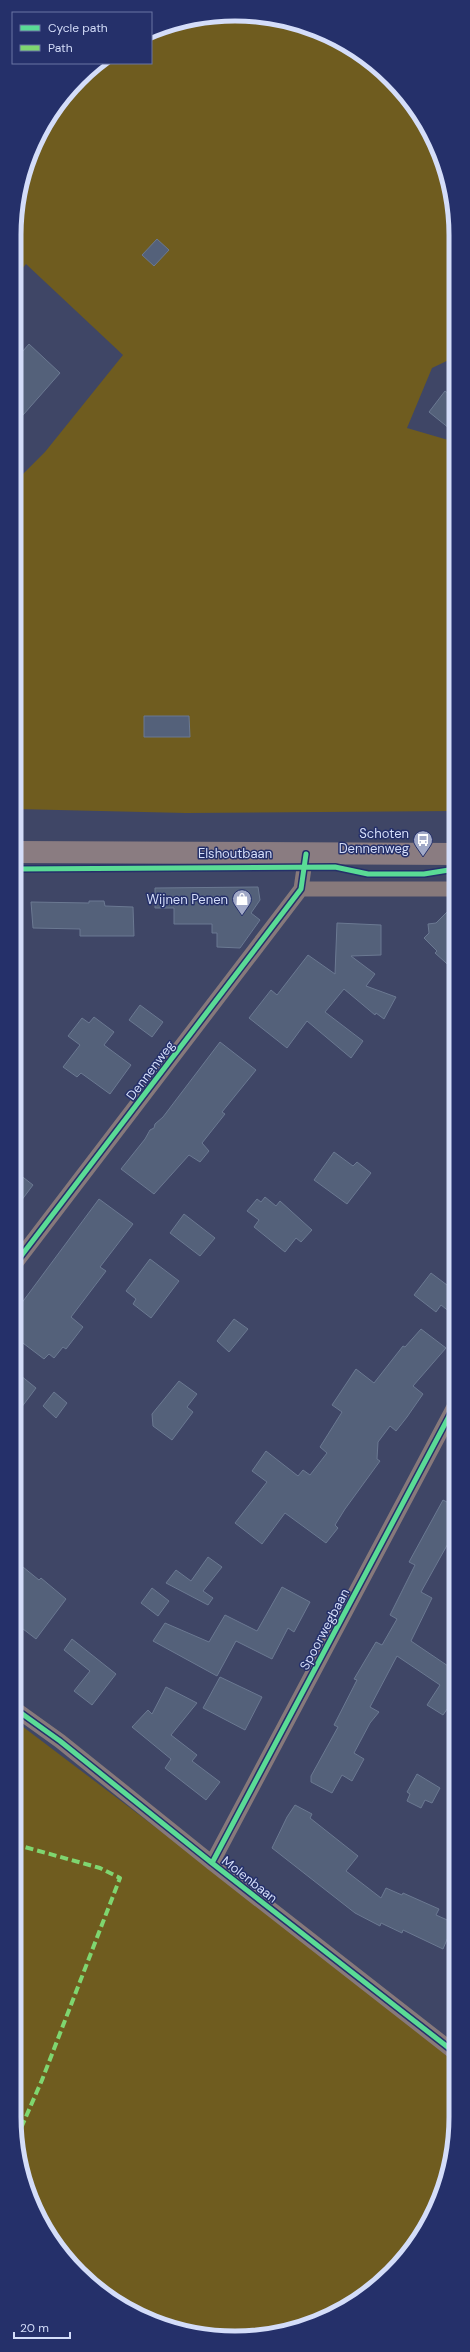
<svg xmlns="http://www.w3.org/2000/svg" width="470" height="2352" viewBox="0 0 470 2352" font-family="'DM Sans',sans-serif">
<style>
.green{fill:#6f5c1f}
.building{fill:#54617a;stroke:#6b7992}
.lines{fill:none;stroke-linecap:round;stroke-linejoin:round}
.street{stroke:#87797b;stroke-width:15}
.secondary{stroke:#8a7c81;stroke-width:22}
.quiet{stroke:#7fd670;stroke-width:4;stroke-dasharray:8 4;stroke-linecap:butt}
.cycleway-casing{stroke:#25306a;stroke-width:8}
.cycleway{stroke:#5adb95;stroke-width:5}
.labels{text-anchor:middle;stroke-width:3;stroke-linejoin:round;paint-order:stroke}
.poi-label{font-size:13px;fill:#d4ddf9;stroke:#25306a;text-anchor:end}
.street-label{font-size:13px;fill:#d4ddf9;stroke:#25306a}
.rim{fill:none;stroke:#d4ddf9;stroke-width:5}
</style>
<rect width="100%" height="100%" fill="#3f4666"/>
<path class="green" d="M 264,16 L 333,37 L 391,79 L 433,137 L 456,220 L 455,357 L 432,368 L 407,428 L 455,442 L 455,811 L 186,813 L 15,809 L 16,481 L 45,452 L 123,355 L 26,264 L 16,276 L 16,206 L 43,125 L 97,63 L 151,63 L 151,35 L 178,22 Z
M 14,1720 L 454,2053 L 454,2146 L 433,2215 L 381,2283 L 306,2326 L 221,2338 L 150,2321 L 79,2273 L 31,2201 L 14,2117 Z"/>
<path class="building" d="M 157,239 L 169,250 L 154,266 L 142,255 Z
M 29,344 L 60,373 L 16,423 L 16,359 Z
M 445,391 L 455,399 L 455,433 L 429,412 Z
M 144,716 L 189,716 L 190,737 L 144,737 Z
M 258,887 L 260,900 L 251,913 L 260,920 L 240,948 L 217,947 L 217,933 L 212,933 L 212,924 L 174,924 L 174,908 L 155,908 L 155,888 Z
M 89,901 L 104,901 L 105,906 L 133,907 L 134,936 L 80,936 L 80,929 L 33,928 L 31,902 L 89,903 Z
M 455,904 L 455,971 L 435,953 L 437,951 L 424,938 L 429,933 L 428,924 L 436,923 Z
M 337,923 L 381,925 L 381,955 L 351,956 L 375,974 L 366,986 L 396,997 L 384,1019 L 376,1013 L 375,1015 L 344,989 L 325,1012 L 363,1041 L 351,1058 L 307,1021 L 287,1048 L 249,1018 L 271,990 L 277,995 L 308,955 L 335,974 Z
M 140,1005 L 163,1022 L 152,1037 L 129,1020 Z
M 94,1017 L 114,1032 L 104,1045 L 131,1065 L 110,1094 L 81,1073 L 77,1077 L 63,1067 L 80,1045 L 68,1036 L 82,1018 L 89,1023 Z
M 220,1042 L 256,1070 L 222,1112 L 225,1114 L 202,1143 L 209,1151 L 200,1162 L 189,1155 L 154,1194 L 121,1169 L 145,1139 L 150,1130 L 154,1128 L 155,1124 L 163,1117 Z
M 334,1152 L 353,1166 L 357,1162 L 371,1173 L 347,1204 L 314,1180 Z
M 15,1171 L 33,1185 L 15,1209 Z
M 265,1197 L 276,1206 L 280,1201 L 312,1230 L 301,1242 L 296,1238 L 285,1252 L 254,1227 L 259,1220 L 247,1211 L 257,1199 L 261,1202 Z
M 99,1199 L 133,1224 L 100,1267 L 106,1271 L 71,1317 L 83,1327 L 66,1349 L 63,1347 L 54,1358 L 49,1354 L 44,1359 L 15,1337 L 15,1312 Z
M 184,1214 L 215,1238 L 200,1256 L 170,1233 Z
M 150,1259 L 179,1281 L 151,1318 L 133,1304 L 136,1299 L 126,1291 Z
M 431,1273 L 455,1291 L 455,1316 L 441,1305 L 436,1312 L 414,1295 Z
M 234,1319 L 248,1329 L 229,1352 L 217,1341 Z
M 421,1329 L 446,1348 L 413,1386 L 423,1394 L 407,1417 L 396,1431 L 390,1426 L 378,1442 L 377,1459 L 380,1461 L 345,1509 L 335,1525 L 338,1528 L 326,1543 L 285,1513 L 262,1544 L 235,1523 L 267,1482 L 252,1471 L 266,1451 L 298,1476 L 303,1470 L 310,1475 L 327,1453 L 320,1447 L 342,1412 L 332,1405 L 356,1369 L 374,1383 L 403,1346 L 405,1347 Z
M 15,1371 L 36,1388 L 15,1416 Z
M 179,1381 L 197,1394 L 187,1407 L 193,1412 L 172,1440 L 153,1426 L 152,1414 Z
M 54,1392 L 67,1403 L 56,1418 L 43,1406 Z
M 443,1500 L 455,1506 L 455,1531 L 421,1592 L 432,1598 L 411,1641 L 451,1668 L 454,1661 L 454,1699 L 443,1715 L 427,1705 L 440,1685 L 397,1656 L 370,1707 L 379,1712 L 370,1723 L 354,1753 L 364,1759 L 352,1781 L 342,1775 L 332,1793 L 311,1782 L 311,1776 L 338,1727 L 334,1725 L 357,1680 L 354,1679 L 376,1642 L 382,1645 L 397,1619 L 390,1615 L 415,1565 L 409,1562 Z
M 208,1557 L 222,1567 L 203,1591 L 213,1598 L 208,1605 L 166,1583 L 176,1570 L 191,1581 Z
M 23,1567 L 39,1580 L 41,1578 L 66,1599 L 36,1639 L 14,1622 L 15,1577 Z
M 282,1587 L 310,1602 L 294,1632 L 288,1628 L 272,1659 L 236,1641 L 217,1676 L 153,1641 L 165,1623 L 209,1642 L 225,1615 L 257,1631 Z
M 152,1588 L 169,1601 L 158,1616 L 141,1603 Z
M 72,1639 L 116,1674 L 92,1705 L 74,1691 L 90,1671 L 64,1650 Z
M 220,1677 L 262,1697 L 245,1730 L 203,1708 Z
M 166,1687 L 197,1703 L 171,1735 L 197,1755 L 192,1761 L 220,1782 L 206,1800 L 165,1768 L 171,1759 L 132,1727 L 148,1710 L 152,1714 Z
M 417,1774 L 440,1788 L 432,1803 L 425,1800 L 421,1808 L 407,1801 L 410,1794 L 407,1792 Z
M 295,1805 L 312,1814 L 310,1818 L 358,1856 L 346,1871 L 381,1898 L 386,1888 L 402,1895 L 403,1893 L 439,1909 L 436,1915 L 454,1923 L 443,1949 L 403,1930 L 402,1933 L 381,1923 L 380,1926 L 355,1913 L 272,1848 L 287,1817 Z"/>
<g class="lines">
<path class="street" d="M 301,889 L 455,889
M 15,1264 L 301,889 L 306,854
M 14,1708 L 60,1741 L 212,1863 L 454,2052
M 212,1863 L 455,1405"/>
<path class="secondary" d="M 15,852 L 455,854"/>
<path class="quiet" d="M 14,1844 L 100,1868 L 120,1878 L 42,2080 L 18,2135"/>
<g class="cycleway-casing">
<path id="cycleway" d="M 15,869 L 335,867 L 368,874 L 424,874 L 455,869
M 15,1264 L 301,889 L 306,854
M 14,1708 L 60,1741 L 212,1863 L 454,2052
M 212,1863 L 455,1405"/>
</g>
<use href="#cycleway" class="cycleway"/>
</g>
<defs>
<g id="bus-pin" transform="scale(1)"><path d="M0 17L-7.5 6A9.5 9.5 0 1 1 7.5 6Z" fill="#a0a8c6" stroke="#25306a"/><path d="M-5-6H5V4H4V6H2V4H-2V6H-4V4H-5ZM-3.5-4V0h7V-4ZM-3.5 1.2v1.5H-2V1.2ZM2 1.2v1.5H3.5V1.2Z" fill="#fff"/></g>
<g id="shop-pin" transform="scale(1)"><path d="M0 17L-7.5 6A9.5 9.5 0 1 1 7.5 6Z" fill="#a0a8c6" stroke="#25306a"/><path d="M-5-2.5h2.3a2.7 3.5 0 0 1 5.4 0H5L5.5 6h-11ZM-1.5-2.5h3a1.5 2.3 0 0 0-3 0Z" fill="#fff"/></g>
</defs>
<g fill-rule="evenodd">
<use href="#bus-pin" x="423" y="840"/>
<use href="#shop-pin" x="242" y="899"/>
</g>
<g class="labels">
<g class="poi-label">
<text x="409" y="838">Schoten<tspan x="409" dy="15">Dennenweg</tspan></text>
<text x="228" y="904">Wijnen Penen</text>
</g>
<g class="street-label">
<text x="235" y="858">Elshoutbaan</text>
<text transform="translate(150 1070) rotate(-53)" y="5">Dennenweg</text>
<text transform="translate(324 1629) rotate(-62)" y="5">Spoorwegbaan</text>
<text transform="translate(250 1879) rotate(38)" y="5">Molenbaan</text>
</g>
</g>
<path d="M0 0H470V2352H0ZM235 21H235A214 214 0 0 1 449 235V2117A214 214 0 0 1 235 2331H235A214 214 0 0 1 21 2117V235A214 214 0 0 1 235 21Z" fill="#25306a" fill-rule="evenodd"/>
<path class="rim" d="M235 21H235A214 214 0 0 1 449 235V2117A214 214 0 0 1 235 2331H235A214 214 0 0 1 21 2117V235A214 214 0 0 1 235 21Z"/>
<rect x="12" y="12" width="140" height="52" fill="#25306a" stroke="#6b75a3"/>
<rect x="20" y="25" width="20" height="6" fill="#5adb95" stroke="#6b75a3"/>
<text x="48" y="32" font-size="12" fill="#d4ddf9">Cycle path</text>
<rect x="20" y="45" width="20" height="6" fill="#7fd670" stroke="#6b75a3"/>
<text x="48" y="52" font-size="12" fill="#d4ddf9">Path</text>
<path d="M14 2332v6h56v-6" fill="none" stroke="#d4ddf9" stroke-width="2"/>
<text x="20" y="2332" font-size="12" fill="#d4ddf9" stroke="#25306a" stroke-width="3" paint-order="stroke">20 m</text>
</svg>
